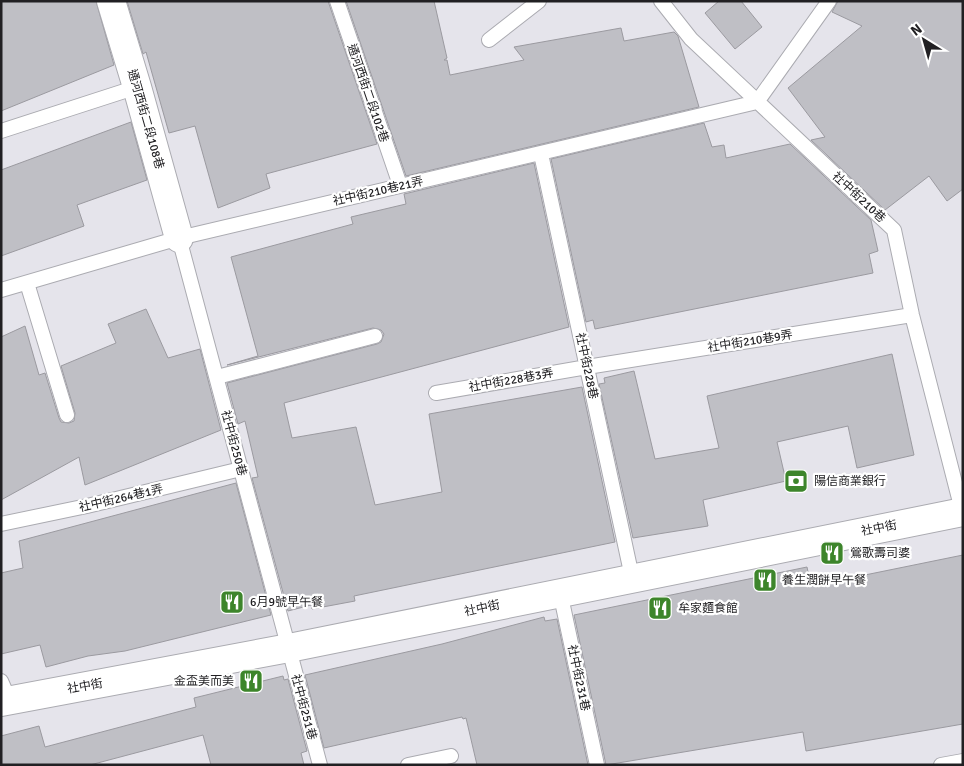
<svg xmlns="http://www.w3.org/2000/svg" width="964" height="766" viewBox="0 0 964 766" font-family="Signika,'Noto Sans TC',sans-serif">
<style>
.building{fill:#bfbfc5;stroke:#9b9aa0}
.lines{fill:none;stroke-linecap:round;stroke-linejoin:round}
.lane-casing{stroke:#ababb1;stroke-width:16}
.street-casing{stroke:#ababb1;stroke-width:30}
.lane{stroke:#fff;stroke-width:14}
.street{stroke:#fff;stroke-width:28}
.labels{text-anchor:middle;stroke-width:4.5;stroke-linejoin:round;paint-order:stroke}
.street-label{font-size:12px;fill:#212023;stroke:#fff}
.poi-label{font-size:12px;fill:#212023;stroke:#fff;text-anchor:start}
</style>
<rect width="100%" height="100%" fill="#e5e4eb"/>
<path class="building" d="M 1,1 L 96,1 L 114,65 L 1,111 Z
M 127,1 L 328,1 L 377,144 L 266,174 L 270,188 L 218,208 L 195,126 L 169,133 L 146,52 L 143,54 Z
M 346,1 L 434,1 L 447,58 L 444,60 L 447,60 L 450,75 L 524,60 L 514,47 L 621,28 L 624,41 L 674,32 L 678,36 L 699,107 L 406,176 Z
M 719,1 L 741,1 L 762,27 L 735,49 L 705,13 Z
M 838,1 L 963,1 L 963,189 L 947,201 L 929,176 L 885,210 L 811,140 L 825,137 L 788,88 L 862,26 L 832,12 Z
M 131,122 L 147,180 L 77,205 L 84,226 L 1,256 L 1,170 Z
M 704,123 L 712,147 L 724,145 L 726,158 L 790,144 L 871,220 L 878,251 L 869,254 L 873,273 L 595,329 L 593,320 L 586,322 L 551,159 Z
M 534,163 L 569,327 L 284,403 L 292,438 L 356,427 L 375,505 L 442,492 L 429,414 L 582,387 L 615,542 L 354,596 L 355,601 L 312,609 L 311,605 L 288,611 L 252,478 L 258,477 L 245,421 L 238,424 L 227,383 L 377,344 L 381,342 L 384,334 L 381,330 L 373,328 L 227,365 L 258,356 L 231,257 L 353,224 L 351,217 L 406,204 L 404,194 Z
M 146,309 L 168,358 L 200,349 L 221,430 L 85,485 L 79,457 L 1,500 L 1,337 L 25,326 L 39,375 L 45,373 L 59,418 L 61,422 L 69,423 L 74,421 L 75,413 L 61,366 L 116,343 L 108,324 Z
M 892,354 L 914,455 L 857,468 L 848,426 L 777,442 L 786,481 L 703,500 L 708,526 L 633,538 L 599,384 L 605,383 L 604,378 L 634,371 L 655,459 L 719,448 L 707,396 Z
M 236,483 L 271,615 L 125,651 L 88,656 L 46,667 L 40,645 L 1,654 L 1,573 L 23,568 L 19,541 Z
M 963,555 L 963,724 L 806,751 L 803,732 L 606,765 L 574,615 L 807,567 L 811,586 Z
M 544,617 L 545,621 L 557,619 L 588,765 L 477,765 L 466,718 L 463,719 L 462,717 L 324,748 L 305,675 L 442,644 Z
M 283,676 L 284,680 L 288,679 L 307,751 L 301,753 L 304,765 L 211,765 L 203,735 L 90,765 L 1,765 L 1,736 L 39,726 L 45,747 L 196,707 L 194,698 Z"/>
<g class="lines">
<g class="lane-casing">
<path id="lane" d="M 337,1 L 400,185
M 661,1 L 691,39 L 894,230 L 912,315 L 963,514
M 489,40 L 539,1
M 1,131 L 137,87
M 541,154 L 632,577
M 179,238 L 320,765
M 27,283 L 67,415
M 1,290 L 179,238 L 757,102 L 829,1
M 217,377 L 375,336
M 436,393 L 587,367 L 912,315
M 1,524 L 87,506 L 241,469
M 560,592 L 597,765
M 1,681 L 9,699
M 408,765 L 451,756
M 941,765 L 963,761"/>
</g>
<g class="street-casing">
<path id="street" d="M 111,1 L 137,87 L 179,238
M 1,702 L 289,648 L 963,512"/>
</g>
<use href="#lane" class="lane"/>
<use href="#street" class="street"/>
</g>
<defs>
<g id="bank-square" transform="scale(1.25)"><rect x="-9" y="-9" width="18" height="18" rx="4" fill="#3d852b" stroke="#fff"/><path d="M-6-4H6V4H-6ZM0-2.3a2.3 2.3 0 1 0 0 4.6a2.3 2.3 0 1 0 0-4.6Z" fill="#fff"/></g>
<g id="restaurant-square" transform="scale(1.25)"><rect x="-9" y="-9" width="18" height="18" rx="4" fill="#3d852b" stroke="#fff"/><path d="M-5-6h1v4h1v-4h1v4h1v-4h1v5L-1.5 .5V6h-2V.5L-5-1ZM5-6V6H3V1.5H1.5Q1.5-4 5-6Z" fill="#fff"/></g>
</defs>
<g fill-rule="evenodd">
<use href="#bank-square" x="796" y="481"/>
<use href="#restaurant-square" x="832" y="553"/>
<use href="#restaurant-square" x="765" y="580"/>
<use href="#restaurant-square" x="232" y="602"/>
<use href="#restaurant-square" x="660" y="608"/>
<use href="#restaurant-square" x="251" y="681"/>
</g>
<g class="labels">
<g class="street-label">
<text transform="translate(368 93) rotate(71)" y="4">通河西街二段102巷</text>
<text transform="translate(146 119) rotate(74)" y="4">通河西街二段108巷</text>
<text transform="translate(378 191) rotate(-13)" y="4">社中街210巷21弄</text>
<text transform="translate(859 197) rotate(43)" y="4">社中街210巷</text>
<text transform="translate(750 341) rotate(-9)" y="4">社中街210巷9弄</text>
<text transform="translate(587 366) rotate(78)" y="4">社中街228巷</text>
<text transform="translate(511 380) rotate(-10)" y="4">社中街228巷3弄</text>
<text transform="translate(234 443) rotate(75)" y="4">社中街250巷</text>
<text transform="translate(121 498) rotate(-13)" y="4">社中街264巷1弄</text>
<text transform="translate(879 528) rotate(-11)" y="4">社中街</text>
<text transform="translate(482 608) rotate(-12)" y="4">社中街</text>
<text transform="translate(579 678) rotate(78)" y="4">社中街231巷</text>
<text transform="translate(85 686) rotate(-10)" y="4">社中街</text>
<text transform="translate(304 707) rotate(75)" y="4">社中街251巷</text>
</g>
<g class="poi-label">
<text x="814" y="485">陽信商業銀行</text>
<text x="850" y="557">鶯歌壽司婆</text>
<text x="782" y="584">養生潤餅早午餐</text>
<text x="250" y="606">6月9號早午餐</text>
<text x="678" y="612">牟家麵食館</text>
<text x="234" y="685" text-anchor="end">金盃美而美</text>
</g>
</g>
<rect width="964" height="766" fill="none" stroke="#212023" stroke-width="5"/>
<g transform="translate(924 40) rotate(323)" stroke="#ffffff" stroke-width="4" paint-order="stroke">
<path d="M0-4L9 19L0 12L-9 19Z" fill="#212023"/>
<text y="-8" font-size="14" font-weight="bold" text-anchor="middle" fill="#212023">N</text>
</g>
</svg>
